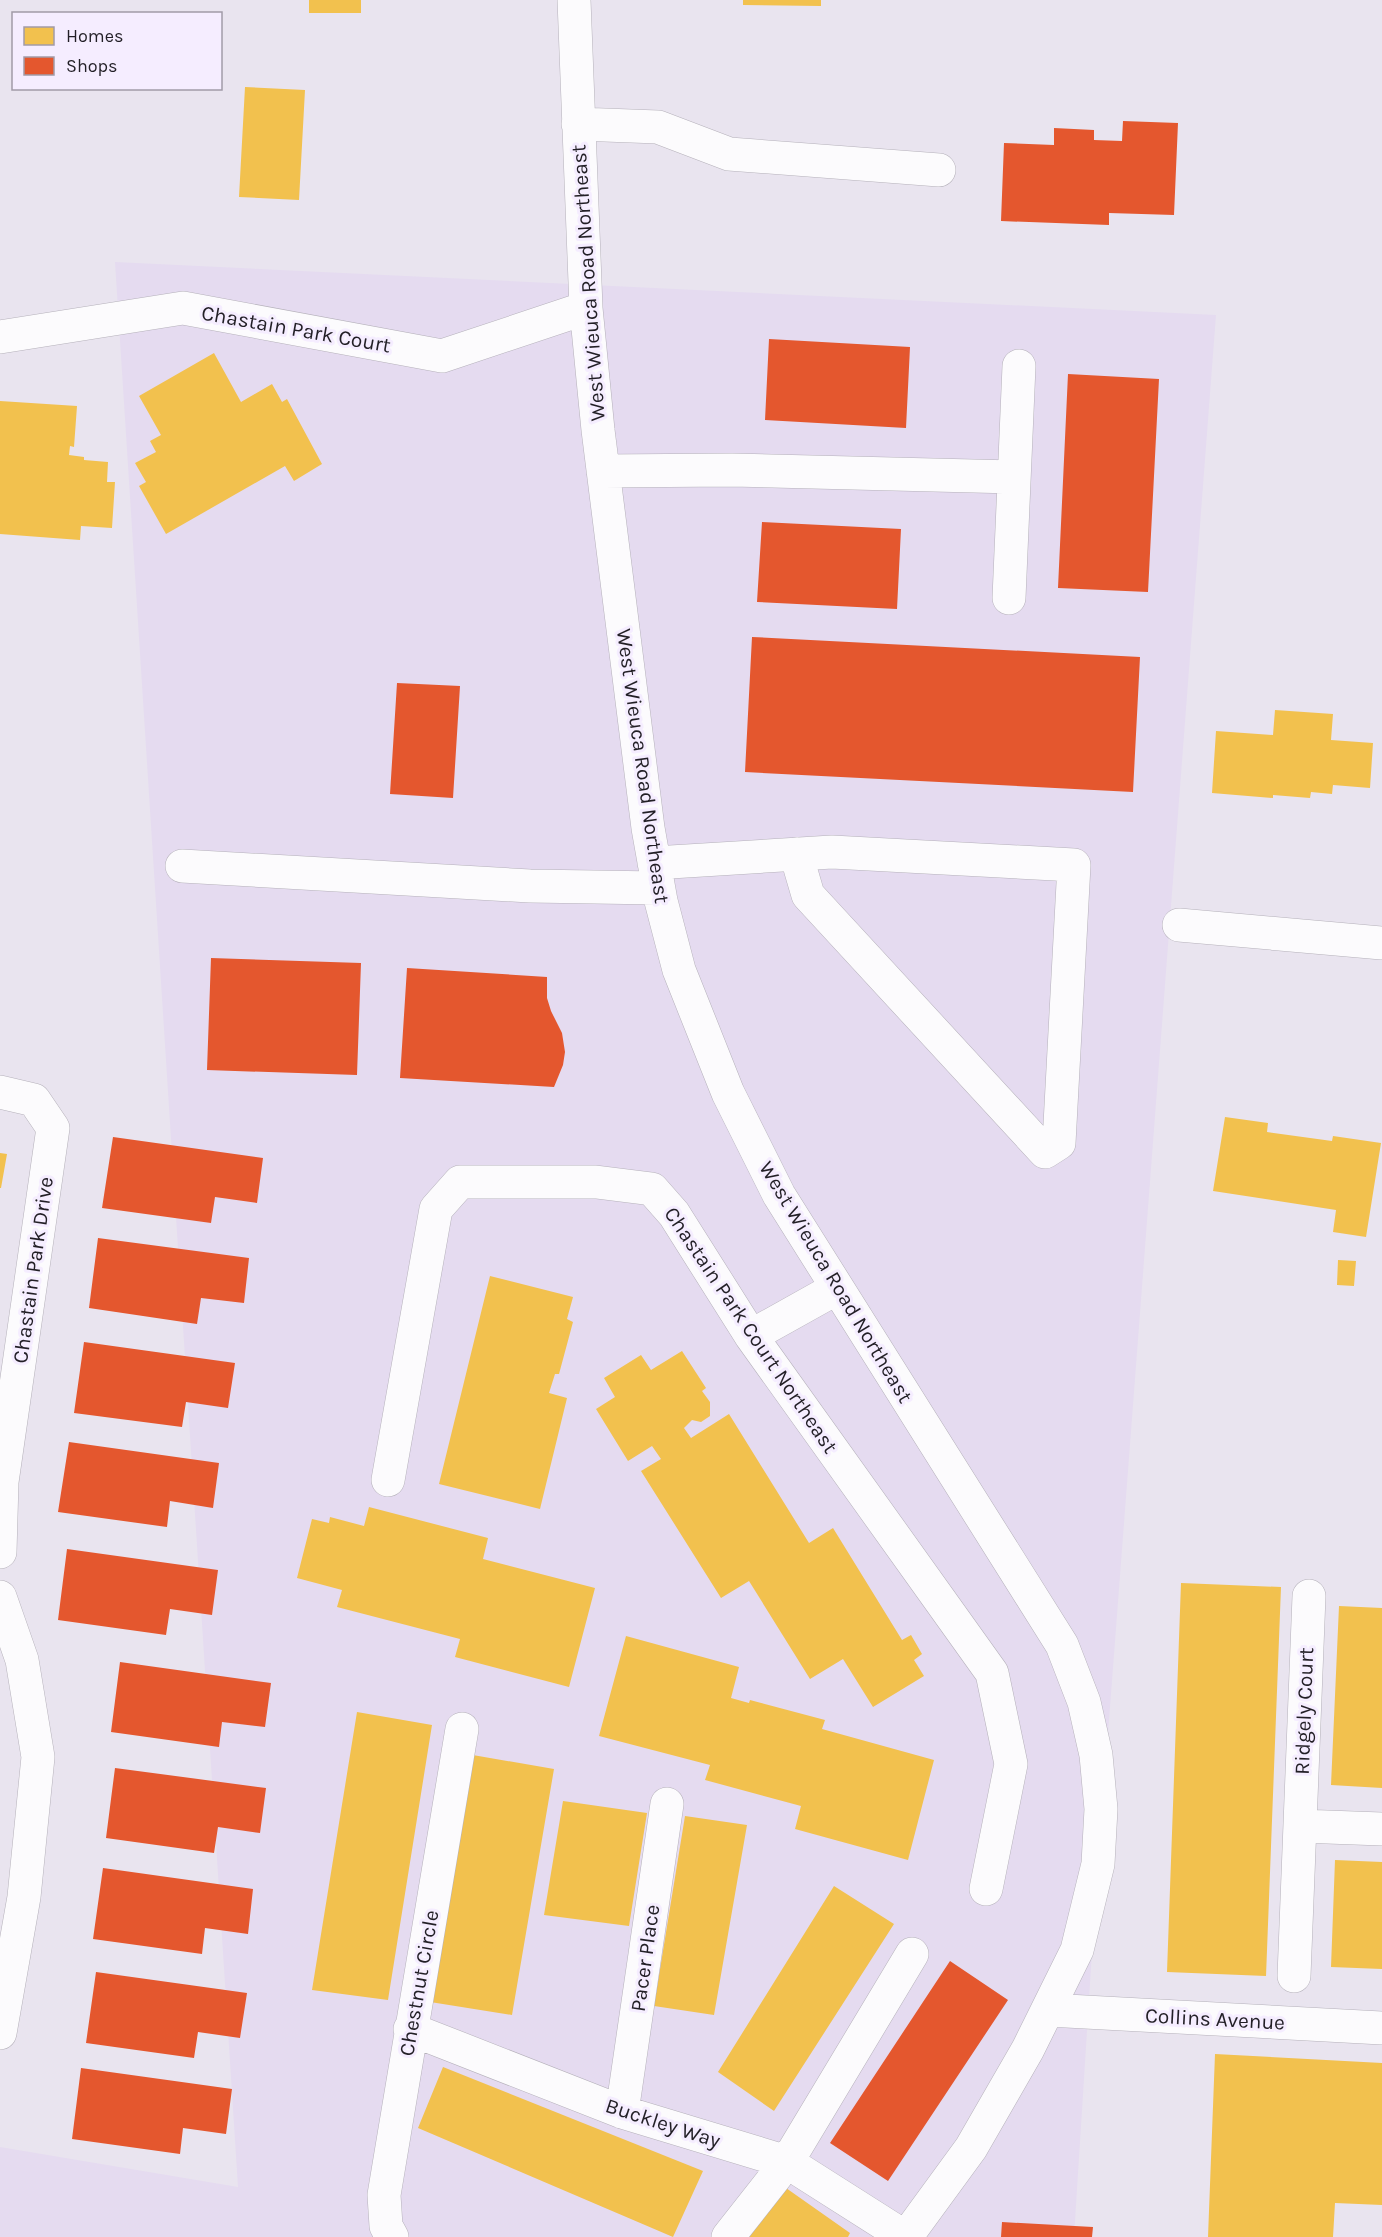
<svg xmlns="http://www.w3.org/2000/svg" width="1382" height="2237" viewBox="0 0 1382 2237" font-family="Karla,sans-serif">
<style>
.built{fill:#e5dbf0}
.homes{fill:#f2c14e}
.shops{fill:#e4572e}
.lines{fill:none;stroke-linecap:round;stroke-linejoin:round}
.minor-casing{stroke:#b5b1ba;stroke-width:34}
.minor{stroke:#fcfbfd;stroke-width:33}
.labels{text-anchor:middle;stroke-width:6;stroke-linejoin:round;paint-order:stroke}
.street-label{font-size:21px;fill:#221f26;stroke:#f5edff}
</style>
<rect width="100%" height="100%" fill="#e9e4ef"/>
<path class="built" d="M 115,262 L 1216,315 L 1095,1904 L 1074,2237 L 0,2237 L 0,2147 L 238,2187 Z"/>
<path class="homes" d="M 309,0 L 361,0 L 361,13 L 309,13 Z
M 743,0 L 821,0 L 821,6 L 743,5 Z
M 245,87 L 305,90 L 299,200 L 239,197 Z
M 214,353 L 241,402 L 272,384 L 282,402 L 287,399 L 322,464 L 294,481 L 285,466 L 166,534 L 139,486 L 146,482 L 135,463 L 156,452 L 150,441 L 161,435 L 139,396 Z
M 0,401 L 77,406 L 74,447 L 70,446 L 69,455 L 84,457 L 84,460 L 108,462 L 107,482 L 115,482 L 112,528 L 81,526 L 80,540 L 0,534 Z
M 1275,710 L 1333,714 L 1331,740 L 1373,743 L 1370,788 L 1333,785 L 1332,794 L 1311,792 L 1310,798 L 1273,795 L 1273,798 L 1212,793 L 1216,731 L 1273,735 Z
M 1225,1117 L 1268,1123 L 1267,1132 L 1332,1141 L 1333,1136 L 1381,1143 L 1366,1237 L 1333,1232 L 1336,1210 L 1213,1191 Z
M 0,1153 L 7,1154 L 1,1188 L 0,1188 Z
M 1338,1260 L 1356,1261 L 1354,1286 L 1337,1285 Z
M 490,1276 L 573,1297 L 567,1319 L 573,1322 L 559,1374 L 555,1374 L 549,1393 L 567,1398 L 540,1509 L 439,1484 Z
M 682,1351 L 706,1388 L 702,1391 L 710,1402 L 710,1416 L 701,1422 L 692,1420 L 684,1428 L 691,1438 L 729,1414 L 809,1543 L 833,1528 L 902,1640 L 911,1635 L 922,1654 L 914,1660 L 924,1676 L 873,1707 L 843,1659 L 810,1679 L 749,1581 L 721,1598 L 641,1471 L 661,1459 L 652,1446 L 628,1461 L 596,1409 L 615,1397 L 604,1378 L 641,1355 L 651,1370 Z
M 369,1507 L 488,1538 L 483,1559 L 595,1588 L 569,1687 L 455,1657 L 460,1639 L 337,1607 L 342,1590 L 297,1578 L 312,1519 L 329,1523 L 330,1517 L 364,1526 Z
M 1181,1583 L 1281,1587 L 1266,1976 L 1167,1972 Z
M 1339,1606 L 1382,1608 L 1382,1788 L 1331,1785 Z
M 626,1636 L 739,1667 L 731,1698 L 749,1703 L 750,1700 L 825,1720 L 822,1729 L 934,1760 L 908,1860 L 795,1829 L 801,1806 L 705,1780 L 710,1765 L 599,1736 Z
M 357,1712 L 432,1725 L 388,2000 L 312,1990 Z
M 467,1754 L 554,1769 L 512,2015 L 424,2001 Z
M 563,1801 L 647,1813 L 629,1926 L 544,1915 Z
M 685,1816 L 747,1825 L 714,2015 L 654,2006 Z
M 1335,1860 L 1382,1862 L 1382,1969 L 1331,1967 Z
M 834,1886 L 894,1924 L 774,2111 L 718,2072 Z
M 1215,2054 L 1382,2063 L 1382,2205 L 1335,2203 L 1333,2237 L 1208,2237 Z
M 443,2067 L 703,2171 L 673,2237 L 418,2128 Z
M 786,2188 L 850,2233 L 848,2237 L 749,2237 Z"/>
<path class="shops" d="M 1123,121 L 1178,123 L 1174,215 L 1109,213 L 1109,225 L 1001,221 L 1004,143 L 1054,145 L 1054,128 L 1094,130 L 1094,140 L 1122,141 Z
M 769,339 L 910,347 L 906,428 L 765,420 Z
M 1068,374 L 1159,379 L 1148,592 L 1058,588 Z
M 762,522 L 901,529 L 897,609 L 757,602 Z
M 752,637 L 1140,657 L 1133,792 L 745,772 Z
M 397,683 L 460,686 L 453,798 L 390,794 Z
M 211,958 L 361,963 L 357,1075 L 207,1070 Z
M 407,968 L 547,977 L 547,998 L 551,1011 L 562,1033 L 565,1052 L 563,1065 L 554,1087 L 400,1078 Z
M 113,1137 L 263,1158 L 257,1203 L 215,1197 L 211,1223 L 102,1208 Z
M 98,1238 L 249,1258 L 244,1303 L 201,1298 L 197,1324 L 89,1308 Z
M 84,1342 L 235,1363 L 228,1408 L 186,1402 L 182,1427 L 74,1413 Z
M 69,1442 L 219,1463 L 213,1508 L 170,1501 L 167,1527 L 58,1512 Z
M 67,1549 L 218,1570 L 212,1615 L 170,1609 L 166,1635 L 58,1620 Z
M 120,1662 L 271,1683 L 265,1727 L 222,1722 L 219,1747 L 111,1732 Z
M 115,1768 L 266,1788 L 260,1833 L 218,1827 L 214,1853 L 106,1838 Z
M 103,1868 L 253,1889 L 248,1934 L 205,1928 L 202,1954 L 93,1939 Z
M 950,1961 L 1008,2000 L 888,2181 L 830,2143 Z
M 96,1972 L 247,1993 L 240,2038 L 198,2032 L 194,2058 L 86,2043 Z
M 81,2068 L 232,2089 L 226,2134 L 183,2128 L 180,2154 L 72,2139 Z
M 1002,2222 L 1093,2227 L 1092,2237 L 1001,2237 Z"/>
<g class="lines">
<g class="minor-casing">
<path id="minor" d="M 574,0 L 586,308 L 598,430 L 648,828 L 661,901 L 679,970 L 728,1093 L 779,1195 L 1062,1645 L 1084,1702 L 1096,1755 L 1101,1809 L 1098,1864 L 1077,1950 L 1028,2049 L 971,2148 L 906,2237
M 578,124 L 658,127 L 729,154 L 939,170
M 0,337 L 183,308 L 442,356 L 586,308
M 603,471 L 732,470 L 1014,477
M 1009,598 L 1019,366
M 654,863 L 832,852 L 1074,865 L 1059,1143 L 1045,1152 L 808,895 L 796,854
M 182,866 L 530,886 L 658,888
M 1179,925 L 1382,943
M 0,1092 L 34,1100 L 53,1128 L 2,1482 L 0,1552
M 751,1336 L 837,1288
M 388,1480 L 436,1209 L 460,1182 L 596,1182 L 652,1189 L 674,1214 L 751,1336 L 992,1673 L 1011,1764 L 986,1889
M 0,1597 L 22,1660 L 38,1757 L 24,1897 L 0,2033
M 1300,1826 L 1382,1829
M 1294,1976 L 1309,1596
M 1048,2010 L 1382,2028
M 410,2029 L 622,2112 L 787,2162 L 905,2237
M 622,2112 L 667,1804
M 392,2237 L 386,2226 L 384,2195 L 462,1729
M 728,2237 L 787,2162 L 912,1954"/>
</g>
<use href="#minor" class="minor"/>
</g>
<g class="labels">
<g class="street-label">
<text transform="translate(588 283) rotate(-94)" y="7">West Wieuca Road Northeast</text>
<text transform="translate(296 329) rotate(10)" y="7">Chastain Park Court</text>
<text transform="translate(643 766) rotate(82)" y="7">West Wieuca Road Northeast</text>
<text transform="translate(33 1270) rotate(-82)" y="7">Chastain Park Drive</text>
<text transform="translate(836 1282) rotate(59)" y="7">West Wieuca Road Northeast</text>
<text transform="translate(751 1330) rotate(56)" y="7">Chastain Park Court Northeast</text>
<text transform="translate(1304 1711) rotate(-88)" y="7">Ridgely Court</text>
<text transform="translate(645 1958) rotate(-82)" y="7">Pacer Place</text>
<text transform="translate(419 1983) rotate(-80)" y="7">Chestnut Circle</text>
<text transform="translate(1215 2019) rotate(3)" y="7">Collins Avenue</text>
<text transform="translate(663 2123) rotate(18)" y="7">Buckley Way</text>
</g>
</g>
<rect x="12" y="12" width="210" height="78" fill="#f5edff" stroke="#a19ba8" stroke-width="1.5"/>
<rect x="24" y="27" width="30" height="18" fill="#f2c14e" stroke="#a19ba8" stroke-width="1.5"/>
<text x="66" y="42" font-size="18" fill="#221f26">Homes</text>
<rect x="24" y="57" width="30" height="18" fill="#e4572e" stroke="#a19ba8" stroke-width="1.5"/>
<text x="66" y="72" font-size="18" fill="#221f26">Shops</text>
</svg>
